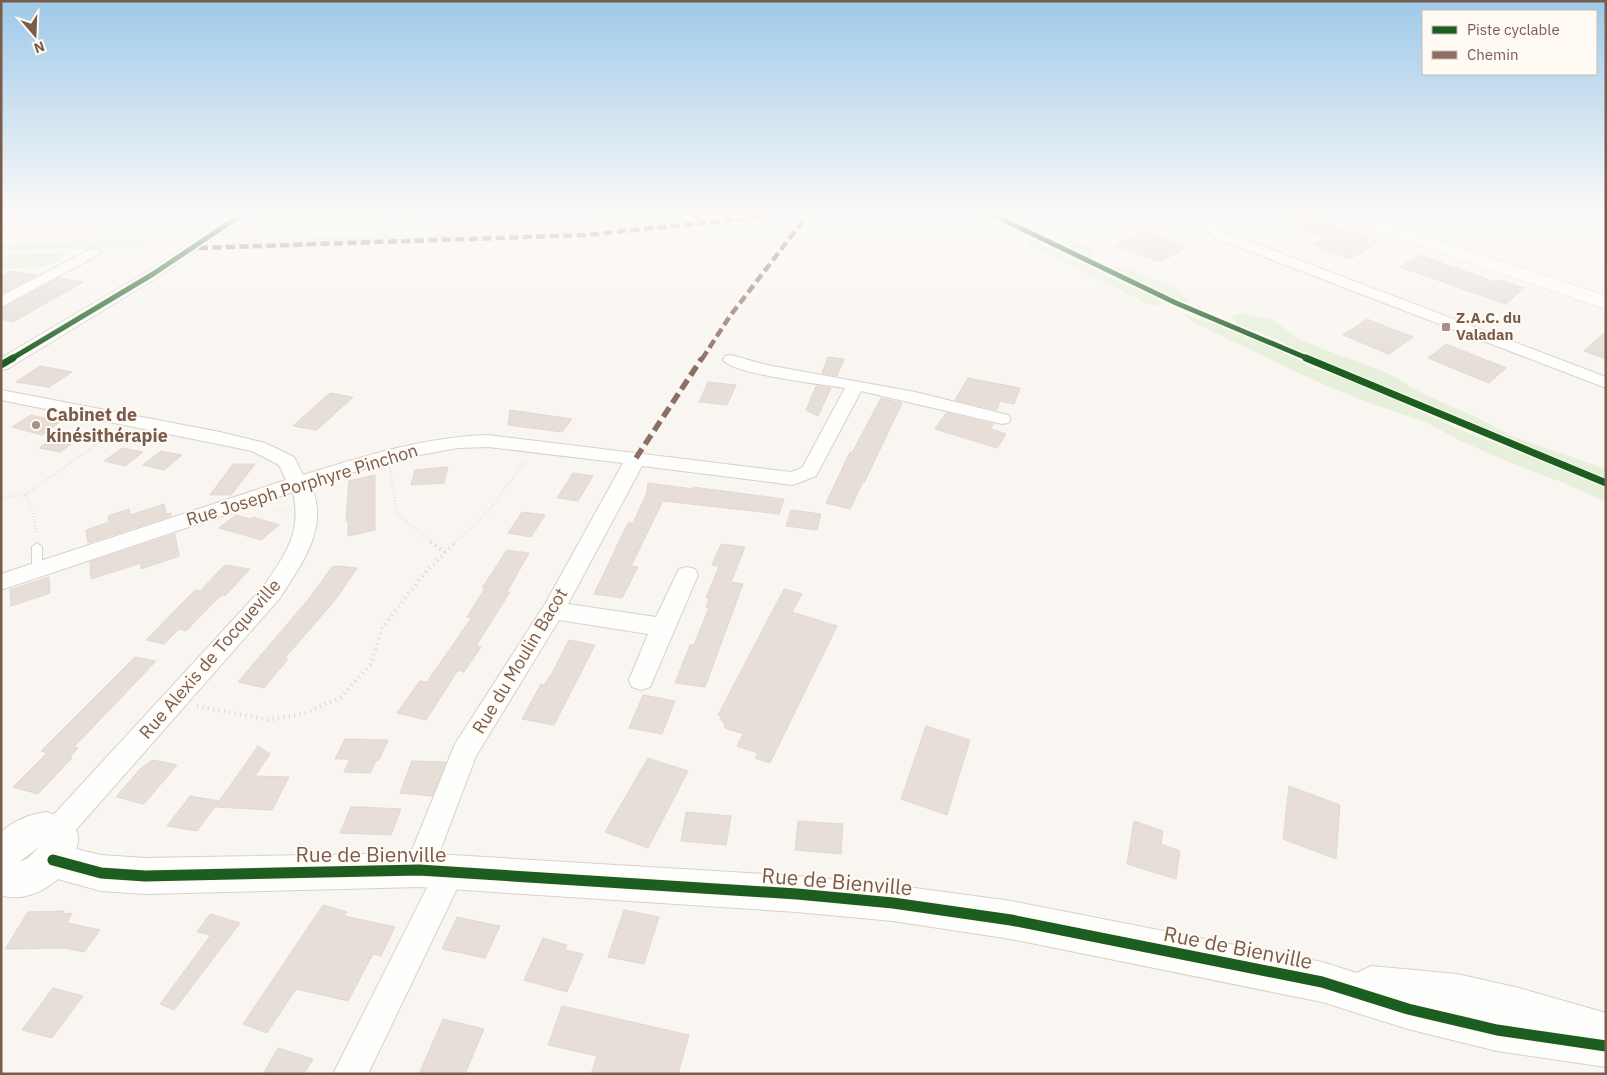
<svg xmlns="http://www.w3.org/2000/svg" width="1607" height="1075" viewBox="0 0 1607 1075" font-family="'IBM Plex Sans',sans-serif">
<style>
.green{fill:#e7f0db}
.building{fill:#e6ded7;stroke:#e2d8d2}
.lines{fill:none;stroke-linecap:round;stroke-linejoin:round}
.service-casing{stroke:#d7d1cb;stroke-width:2}
.minor-casing{stroke:#d7d1cb;stroke-width:2}
.tertiary-casing{stroke:#d7d1cb;stroke-width:2}
.secondary-casing{stroke:#d9d2cb;stroke-width:1}
.primary-casing{stroke:#dad1cc;stroke-width:1}
.path-far1{stroke:#dcd5d0;stroke-width:2.5;stroke-dasharray:0.5 2.5;stroke-linecap:butt}
.path{stroke:#dcd5d0;stroke-width:4;stroke-dasharray:1 4.5;stroke-linecap:butt}
.service{fill:#fefefd;fill-rule:evenodd}
.minor{fill:#fefefd;fill-rule:evenodd}
.tertiary{fill:#fefefd;fill-rule:evenodd}
.secondary{fill:#fefefd;fill-rule:evenodd}
.primary{fill:#f3eee8;fill-rule:evenodd}
.primary-bridge-casing{stroke:#dad1cc;stroke-width:21;stroke-linecap:butt}
.primary-bridge{stroke:#f3eee8;stroke-width:19}
.quiet-far1{stroke:#8d6e63;stroke-width:4.5;stroke-dasharray:9 4.5;stroke-linecap:butt}
.quiet{stroke:#8d6e63;stroke-width:5.5;stroke-dasharray:11 5.5;stroke-linecap:butt}
.cycleway-far2-casing{stroke:#fffaf3;stroke-width:8}
.cycleway-far1-casing{stroke:#fffaf3;stroke-width:9}
.cycleway-casing{stroke:#fffaf3;stroke-width:14}
.cycleway-far2{stroke:#1b5e20;stroke-width:5}
.cycleway-far1{stroke:#1b5e20;stroke-width:7}
.cycleway{stroke:#1b5e20;stroke-width:11}
.poi-dot{fill:#a69286;stroke:#fffaf3;stroke-width:2}
.labels{text-anchor:middle;stroke-width:4;stroke-linejoin:round;paint-order:stroke}
.far-poi-label{font-size:15px;font-weight:bold;fill:#7a5c4d;stroke:#fffaf3;text-anchor:start}
.poi-label{font-size:18px;font-weight:bold;fill:#7a5c4d;stroke:#fffaf3;text-anchor:start}
.street-label{font-size:18px;fill:#7a5c4d;stroke:#fffaf3}
.near-street-label{font-size:21px;fill:#7a5c4d;stroke:#fffaf3}
</style>
<rect width="100%" height="100%" fill="#f9f5f0"/>
<path class="green" d="M 725,213 L 784,213 L 550,235 L 488,235 L 293,248 L 231,249 L 219,246 L 220,243 L 233,241 L 331,236 L 430,234 Z
M 966,213 L 1012,213 L 1017,216 L 996,218 L 992,222 L 982,220 Z
M 151,239 L 136,249 L 1,249 L 1,244 Z
M 1031,239 C 1062,254 1093,269 1124,284 C 1138,291 1154,292 1164,305 L 1150,305 L 1029,246 L 1025,240 Z
M 1071,241 L 1090,248 L 1095,255 L 1090,258 L 1064,246 L 1063,242 Z
M 72,252 L 46,267 L 1,269 L 1,254 Z
M 1114,267 L 1133,270 L 1177,289 L 1191,303 L 1167,297 L 1116,271 Z
M 1179,312 L 1227,328 L 1292,356 L 1313,368 L 1360,384 L 1463,431 L 1509,448 L 1606,488 L 1606,502 L 1562,482 L 1533,472 L 1467,444 L 1425,422 L 1364,401 L 1316,381 L 1196,324 Z
M 1240,313 L 1271,319 L 1304,342 L 1390,374 L 1421,393 L 1478,418 L 1512,436 L 1606,469 L 1606,481 L 1559,465 L 1531,449 L 1294,349 L 1277,339 L 1239,325 L 1231,317 Z"/>
<path class="building" d="M 1261,213 L 1309,213 L 1330,221 L 1326,223 L 1379,242 L 1350,259 L 1312,245 L 1324,238 L 1261,215 Z
M 1146,231 L 1187,248 L 1160,262 L 1116,246 L 1120,245 L 1117,244 Z
M 1419,255 L 1496,282 L 1499,280 L 1524,288 L 1506,304 L 1400,267 Z
M 11,271 L 37,275 L 1,294 L 1,276 Z
M 59,278 L 83,282 L 13,322 L 1,319 L 1,309 Z
M 1367,319 L 1413,337 L 1389,354 L 1343,335 Z
M 1606,331 L 1606,359 L 1584,351 Z
M 1446,344 L 1506,368 L 1489,383 L 1428,358 Z
M 828,357 L 844,359 L 837,376 L 822,373 Z
M 40,366 L 72,372 L 49,387 L 16,382 Z
M 968,378 L 1020,388 L 1014,404 L 1000,401 L 997,410 L 955,400 Z
M 708,382 L 736,385 L 727,405 L 699,402 Z
M 816,386 L 831,388 L 818,416 L 806,410 Z
M 330,393 L 353,397 L 317,430 L 293,426 Z
M 881,398 L 902,403 L 864,483 L 863,482 L 850,509 L 826,503 L 850,452 L 852,453 Z
M 510,410 L 572,419 L 562,432 L 508,425 Z
M 946,413 L 993,424 L 991,429 L 1006,434 L 997,448 L 935,429 Z
M 31,415 L 60,422 L 42,435 L 12,427 Z
M 58,435 L 79,439 L 60,452 L 39,448 Z
M 122,448 L 143,452 L 125,466 L 104,461 Z
M 161,451 L 182,455 L 164,470 L 143,465 Z
M 233,464 L 255,464 L 231,495 L 210,495 Z
M 448,467 L 444,483 L 411,485 L 415,470 Z
M 573,473 L 593,476 L 578,501 L 557,498 Z
M 375,475 L 375,530 L 348,536 L 348,520 L 346,521 L 349,481 Z
M 648,483 L 693,489 L 693,487 L 784,499 L 779,514 L 663,501 L 631,566 L 638,567 L 622,598 L 594,594 L 628,523 L 633,523 L 646,495 Z
M 164,504 L 166,514 L 171,513 L 171,516 L 88,543 L 86,530 L 109,522 L 108,516 L 129,509 L 130,515 Z
M 791,510 L 821,514 L 817,530 L 786,526 Z
M 522,512 L 545,515 L 531,537 L 508,533 Z
M 236,515 L 251,519 L 253,517 L 279,525 L 261,540 L 219,528 Z
M 175,534 L 179,556 L 141,569 L 141,563 L 91,579 L 90,562 Z
M 721,544 L 745,547 L 731,582 L 743,584 L 705,687 L 675,683 L 690,645 L 694,645 L 709,608 L 706,607 L 709,598 L 706,598 L 719,566 L 712,565 Z
M 507,550 L 529,553 L 507,592 L 510,592 L 476,646 L 481,647 L 464,672 L 458,670 L 426,720 L 397,713 L 420,681 L 427,682 L 472,617 L 467,617 L 485,588 L 482,588 Z
M 225,565 L 250,569 L 225,596 L 222,595 L 214,602 L 186,631 L 179,629 L 164,644 L 146,640 L 195,590 L 200,591 Z
M 338,566 L 357,568 L 336,599 L 285,658 L 288,659 L 264,688 L 238,682 L 311,596 L 332,567 Z
M 49,577 L 50,593 L 11,606 L 10,590 Z
M 784,589 L 802,594 L 792,612 L 837,626 L 770,763 L 755,758 L 758,753 L 737,746 L 743,734 L 725,728 L 724,723 L 720,719 L 721,716 L 718,715 Z
M 569,640 L 595,645 L 554,725 L 522,719 L 541,684 L 544,685 L 551,675 Z
M 135,657 L 156,661 L 74,747 L 78,748 L 69,758 L 72,758 L 38,794 L 13,787 L 47,753 L 41,751 Z
M 643,695 L 675,701 L 662,734 L 629,728 Z
M 926,726 L 970,740 L 947,815 L 901,799 Z
M 345,739 L 388,740 L 379,760 L 376,761 L 370,773 L 344,772 L 350,759 L 335,759 Z
M 258,746 L 270,754 L 255,776 L 289,777 L 272,810 L 215,807 Z
M 648,758 L 688,771 L 648,848 L 605,832 Z
M 153,760 L 177,765 L 144,804 L 116,797 L 141,768 Z
M 412,761 L 446,762 L 432,796 L 400,793 Z
M 1289,786 L 1340,805 L 1336,859 L 1283,839 Z
M 190,796 L 219,801 L 197,831 L 167,826 Z
M 351,807 L 361,807 L 401,809 L 391,835 L 340,833 Z
M 686,812 L 731,816 L 726,845 L 681,841 Z
M 798,821 L 843,824 L 841,854 L 795,850 Z
M 1134,821 L 1163,831 L 1161,844 L 1180,851 L 1176,879 L 1127,864 Z
M 323,905 L 347,912 L 344,916 L 395,927 L 381,956 L 373,954 L 348,1001 L 296,989 L 267,1033 L 243,1024 Z
M 624,910 L 659,917 L 644,964 L 608,957 Z
M 64,911 L 63,914 L 72,913 L 67,923 L 100,930 L 84,952 L 65,948 L 5,949 L 28,912 Z
M 210,914 L 240,923 L 174,1010 L 160,1004 L 211,935 L 197,932 Z
M 457,917 L 500,926 L 485,958 L 442,949 Z
M 543,938 L 567,945 L 565,950 L 583,954 L 567,992 L 524,980 Z
M 53,988 L 83,996 L 52,1038 L 22,1030 Z
M 562,1006 L 689,1035 L 678,1074 L 591,1074 L 597,1056 L 548,1045 Z
M 443,1019 L 484,1029 L 465,1074 L 419,1074 Z
M 278,1048 L 313,1059 L 304,1074 L 263,1074 Z"/>
<g class="lines">
<g class="service-casing">
<path id="service" d="M 37,543 L 42,547 L 42,570 L 41,573 L 33,573 L 32,570 L 32,547 Z"/>
</g>
<g class="minor-casing">
<path id="minor" d="M 235,213 L 251,213 L 158,277 L 7,369 L 1,370 L 1,358 L 148,271 Z
M 1226,213 L 1242,213 L 1220,227 L 1225,232 L 1606,377 L 1606,388 L 1215,238 L 1205,226 Z
M 93,248 L 98,249 L 100,252 L 98,255 L 1,307 L 1,296 Z
M 731,355 L 767,365 L 915,392 L 1008,415 L 1011,419 L 1008,423 L 1002,424 L 861,391 L 816,476 L 793,485 L 642,466 L 568,604 L 656,617 L 679,569 L 687,567 L 695,569 L 698,575 L 650,687 L 641,690 L 632,687 L 629,680 L 648,634 L 559,620 L 476,756 L 429,880 L 419,884 L 409,880 L 404,870 L 455,744 L 545,604 L 623,463 L 488,447 L 458,448 L 391,460 L 311,486 C 330,527 301,565 280,598 L 67,840 L 57,844 L 47,840 L 43,831 L 47,822 L 264,586 C 286,553 302,533 293,492 L 1,590 L 1,574 L 286,480 L 279,465 L 252,451 L 1,400 L 1,390 L 220,432 L 265,443 L 294,457 L 303,475 C 364,456 424,437 488,435 L 791,472 L 802,468 L 845,388 C 825,385 732,374 723,360 L 725,356 Z
M 450,858 L 460,862 L 465,872 L 368,1074 L 333,1074 L 440,862 Z"/>
</g>
<g class="tertiary-casing">
<path id="tertiary" d="M 46,812 C 65,817 85,827 76,849 L 101,855 L 145,858 L 419,853 L 797,876 L 893,885 L 1011,901 L 1322,962 L 1357,973 L 1371,966 L 1457,974 L 1519,988 L 1606,1013 L 1606,1067 L 1497,1051 L 1408,1029 L 1322,1002 L 1011,939 L 893,921 L 797,912 L 419,887 L 145,894 L 101,891 L 58,879 C 43,892 21,902 1,895 L 1,832 C 14,821 30,814 46,812 ZM 40,846 L 27,859 L 19,862 Z"/>
</g>
<g class="secondary-casing">
<path id="secondary" d="M 1331,213 L 1356,213 L 1606,296 L 1606,309 L 1334,217 Z"/>
</g>
<g class="primary-casing">
<path id="primary" d="M 410,213 L 551,213 L 548,217 L 542,218 L 255,229 L 249,228 L 246,224 L 249,220 L 255,219 Z
M 197,221 L 203,222 L 206,226 L 203,230 L 1,233 L 1,223 Z"/>
</g>
<path class="path-far1" d="M 107,252 L 139,254 L 150,257
M 1,260 L 56,255
M 390,468 L 397,514 L 433,543
M 25,495 L 112,433
M 1,500 L 12,496 L 25,495 L 33,512 L 36,534
M 273,510 L 286,512
M 455,543 L 489,510 L 527,460"/>
<path class="path" d="M 431,542 L 446,553
M 197,706 L 268,720 L 306,713 L 341,697 L 371,664 L 382,628 L 424,574 L 456,542"/>
<use href="#service" class="service"/>
<use href="#minor" class="minor"/>
<use href="#tertiary" class="tertiary"/>
<use href="#secondary" class="secondary"/>
<use href="#primary" class="primary"/>
<g class="primary-bridge-casing">
<path id="primary-bridge" d="M 197,226 L 255,224"/>
</g>
<use href="#primary-bridge" class="primary-bridge"/>
<path class="quiet-far1" d="M 199,248 L 586,235 L 798,213
M 702,359 L 730,316 L 809,213"/>
<path class="quiet" d="M 636,458 L 702,358"/>
<g class="cycleway-far2-casing">
<path id="cycleway-far2" d="M 989,213 L 1176,303 L 1309,359
M 11,359 L 153,274 L 244,213"/>
</g>
<g class="cycleway-far1-casing">
<path id="cycleway-far1" d="M 1306,358 L 1606,483
M 1,365 L 13,358"/>
</g>
<g class="cycleway-casing">
<path id="cycleway" d="M 53,860 L 101,873 L 145,876 L 419,870 L 797,894 L 893,903 L 1011,920 L 1322,982 L 1408,1009 L 1497,1030 L 1606,1046"/>
</g>
<use href="#cycleway-far2" class="cycleway-far2"/>
<use href="#cycleway-far1" class="cycleway-far1"/>
<use href="#cycleway" class="cycleway"/>
</g>
<linearGradient id="sky" x2="0" y2="1"><stop stop-color="#9ec9e9"/><stop offset="0.59" stop-color="#fcfaf8"/><stop offset="1" stop-color="#fcfaf8" stop-opacity="0"/></linearGradient>
<rect width="1607" height="363" fill="url(#sky)"/>
<g class="poi-dot">
<rect x="1441" y="322" width="10" height="10" rx="2.5"/>
<circle cx="36" cy="425" r="5"/>
</g>
<g class="labels">
<g class="far-poi-label">
<text x="1456" y="323">Z.A.C. du<tspan x="1456" dy="17">Valadan</tspan></text>
</g>
<g class="poi-label">
<text x="46" y="421">Cabinet de<tspan x="46" dy="21">kinésithérapie</tspan></text>
</g>
<g class="street-label">
<text transform="translate(302 485) rotate(-17)" y="6">Rue Joseph Porphyre Pinchon</text>
<text transform="translate(210 659) rotate(-49)" y="6">Rue Alexis de Tocqueville</text>
<text transform="translate(520 661) rotate(-59)" y="6">Rue du Moulin Bacot</text>
</g>
<g class="near-street-label">
<text x="371" y="862">Rue de Bienville</text>
<text transform="translate(837 882) rotate(5)" y="7">Rue de Bienville</text>
<text transform="translate(1238 948) rotate(11)" y="7">Rue de Bienville</text>
</g>
</g>
<rect width="1607" height="1075" fill="none" stroke="#7a5c4d" stroke-width="5"/>
<rect x="1422" y="10" width="175" height="65" fill="#fffaf3" stroke="#cabbb1"/>
<rect x="1432" y="26" width="25" height="8" fill="#1b5e20" stroke="#cabbb1"/>
<text x="1467" y="35" font-size="15" fill="#7a5c4d">Piste cyclable</text>
<rect x="1432" y="51" width="25" height="8" fill="#8d6e63" stroke="#cabbb1"/>
<text x="1467" y="60" font-size="15" fill="#7a5c4d">Chemin</text>
<g transform="translate(35 35) rotate(161)" stroke="#fffaf3" stroke-width="4" paint-order="stroke">
<path d="M0-4L9 19L0 12L-9 19Z" fill="#7a5c4d"/>
<text y="-8" font-size="14" font-weight="bold" text-anchor="middle" fill="#7a5c4d">N</text>
</g>
</svg>
